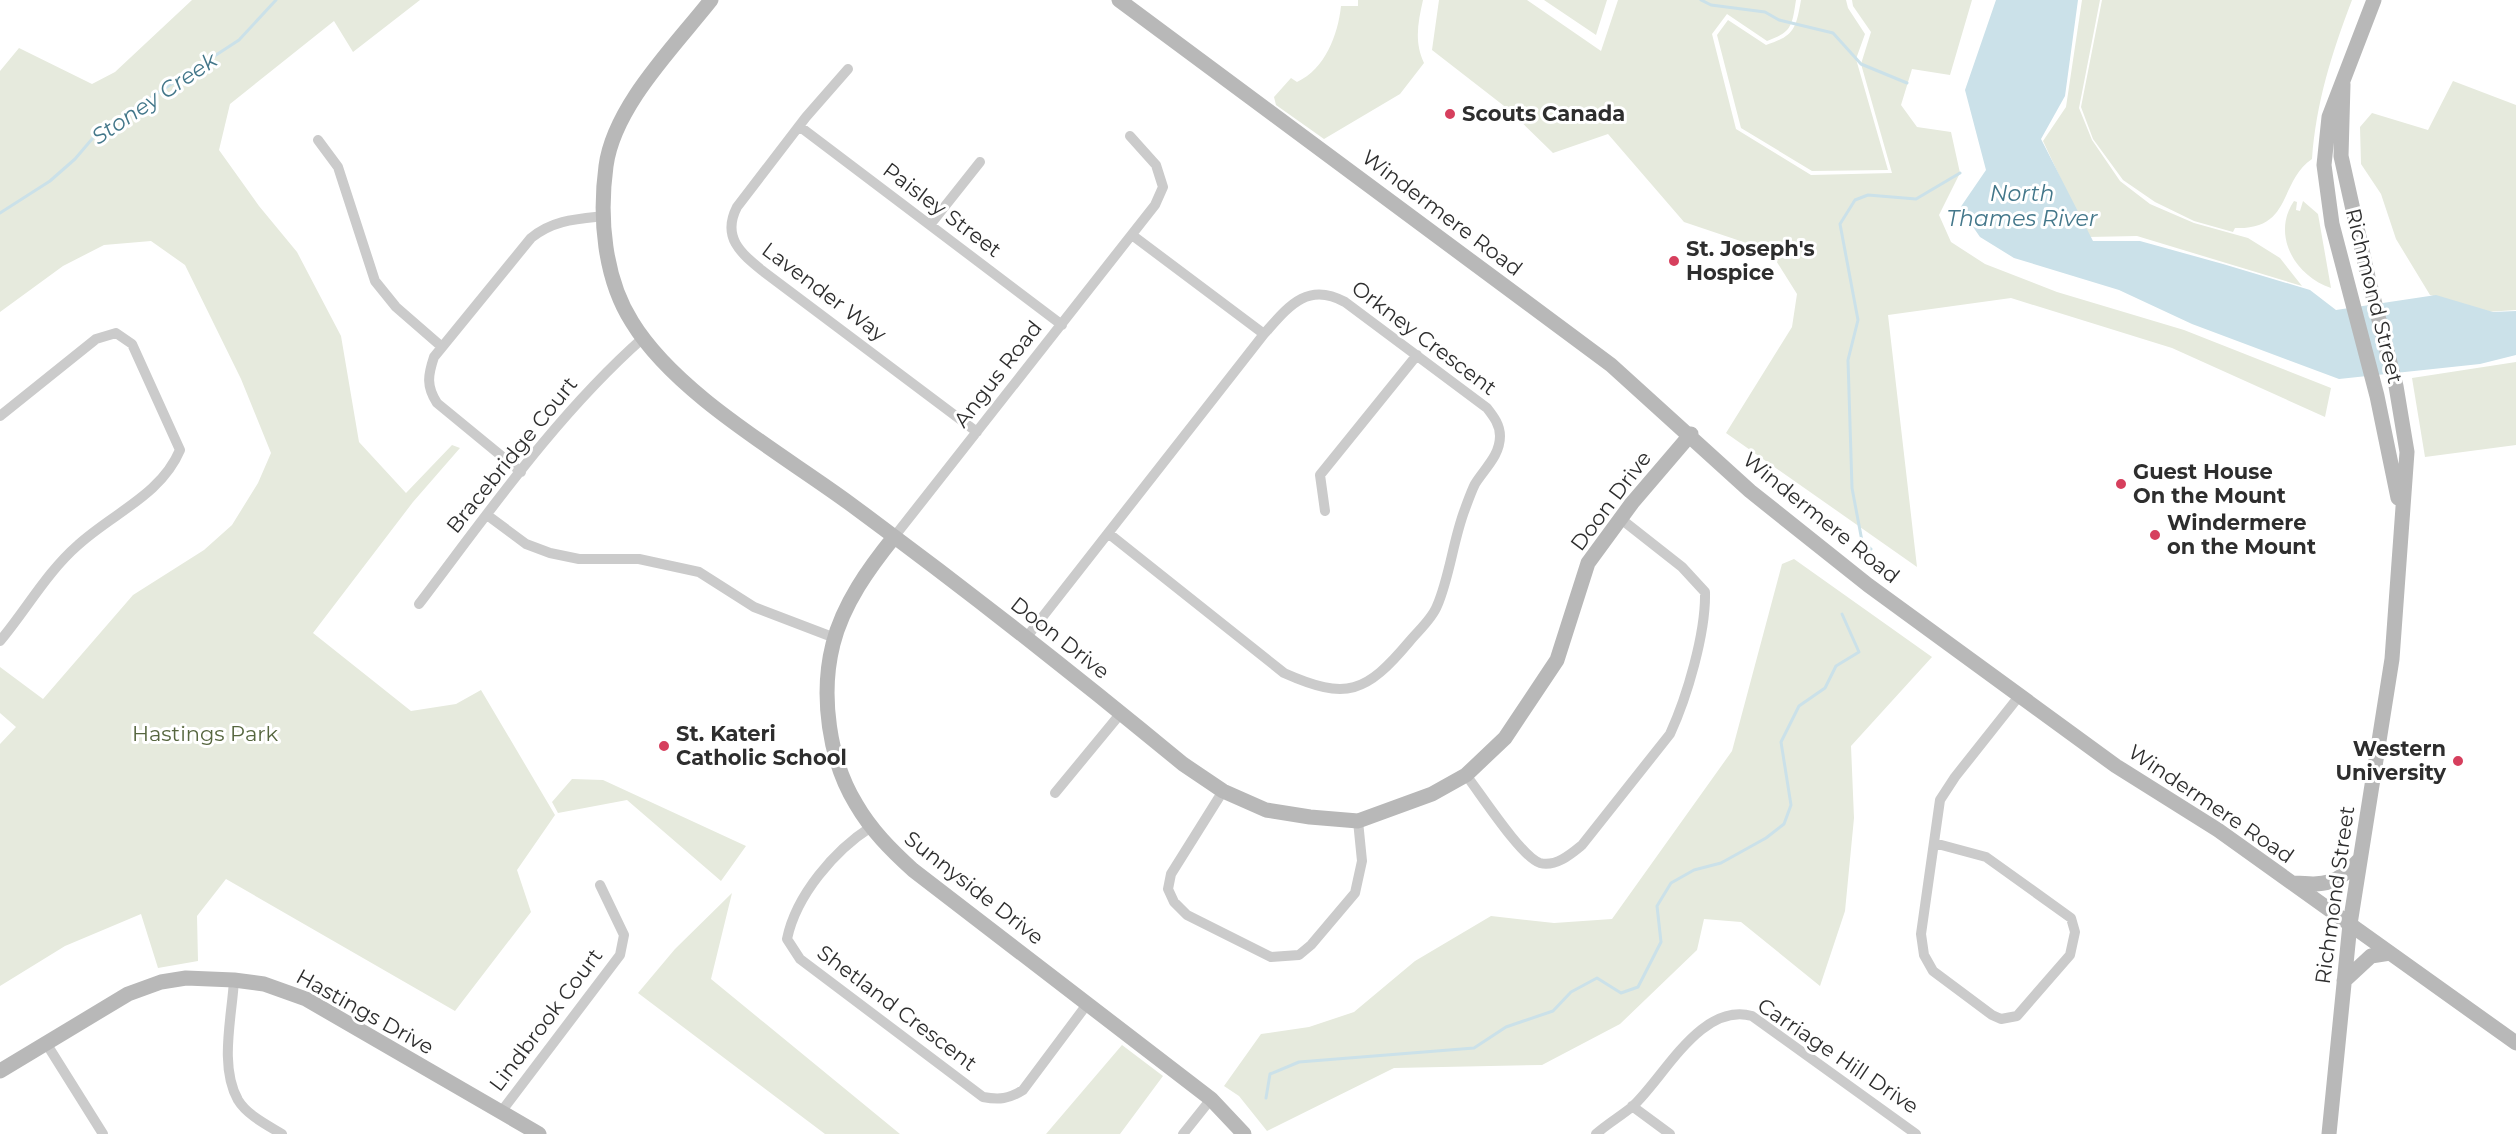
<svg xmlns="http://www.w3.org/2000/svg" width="2516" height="1134" viewBox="0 0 2516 1134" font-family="Montserrat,sans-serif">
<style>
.green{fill:#e6eadd}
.water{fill:#cbe1e9}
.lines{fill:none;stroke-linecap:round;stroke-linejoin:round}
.stream{stroke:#cbe1e9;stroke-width:3}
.street{stroke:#cbcbcb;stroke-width:10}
.secondary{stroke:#b8b8b8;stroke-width:15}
.poi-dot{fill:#d63f5d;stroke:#fff;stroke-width:2}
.labels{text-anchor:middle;stroke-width:6;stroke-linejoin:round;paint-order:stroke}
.poi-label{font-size:21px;font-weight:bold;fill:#2e2e2e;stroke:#fff;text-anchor:start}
.street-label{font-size:21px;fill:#2e2e2e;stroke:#fff}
.park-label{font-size:21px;fill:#56663f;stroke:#fff}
.water-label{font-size:22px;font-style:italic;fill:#43778a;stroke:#fff}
</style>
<rect width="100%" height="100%" fill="#fff"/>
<path class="green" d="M 192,0 L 420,0 L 353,52 L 334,21 L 230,104 L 219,150 L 259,206 L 297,252 L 341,336 L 359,442 L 406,493 L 452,445 L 460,448 L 413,502 L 313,633 L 411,711 L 456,704 L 481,690 L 555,815 L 517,870 L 531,912 L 455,1011 L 226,879 L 197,916 L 198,961 L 158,968 L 141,914 L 65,946 L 0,986 L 0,744 L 16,727 L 0,713 L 0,667 L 43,699 L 133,595 L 204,550 L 232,525 L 258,483 L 271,453 L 241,379 L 185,265 L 151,241 L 104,245 L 63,266 L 0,312 L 0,71 L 19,48 L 92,84 L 115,72 Z
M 1358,0 L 1423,0 C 1418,22 1414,42 1424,63 L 1400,94 L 1324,139 L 1276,105 L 1274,97 L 1291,78 L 1297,82 C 1325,69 1338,35 1341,6 L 1358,6 Z
M 1439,0 L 1527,0 L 1601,51 L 1618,0 L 1796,0 C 1792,26 1792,32 1767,41 L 1727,14 L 1712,34 L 1736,129 L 1811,175 L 1892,173 L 1861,64 L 1871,32 L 1853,6 L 1852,0 L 1972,0 L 1950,75 L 1912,69 L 1901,105 L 1917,127 L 1951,132 L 1960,173 L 1939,215 L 1951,242 L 1985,264 L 2057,292 L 2184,330 L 2331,388 L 2325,417 L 2172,348 L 2011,298 L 1888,315 L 1917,567 L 1726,433 L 1792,327 L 1797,294 L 1770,251 L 1684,222 L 1608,134 L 1553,153 L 1508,109 L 1432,50 Z
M 1544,0 L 1607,0 L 1596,35 Z
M 1801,0 L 1846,0 L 1848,8 L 1865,34 L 1856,59 L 1888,170 L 1812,171 L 1741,128 L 1717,35 L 1728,20 L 1766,45 C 1794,36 1796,29 1801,0 Z
M 2082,0 L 2100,0 L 2079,108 L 2092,140 L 2120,181 L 2150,204 L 2194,223 L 2248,238 L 2280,258 L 2302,286 L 2137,236 L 2088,237 L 2043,141 L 2066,107 Z
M 2102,0 L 2352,0 C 2332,52 2316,103 2312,159 C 2278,182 2293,230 2235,228 L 2233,232 L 2194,221 L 2155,202 L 2123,180 L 2093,139 L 2081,107 Z
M 2453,81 L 2516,105 L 2516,310 L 2486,312 L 2430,295 L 2396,239 L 2381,194 L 2361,164 L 2360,127 L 2372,113 L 2428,130 Z
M 2294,201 L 2297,202 L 2296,210 L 2300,211 L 2303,201 L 2318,214 L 2331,288 C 2295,276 2271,235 2294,201 Z
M 2516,362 L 2516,445 L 2425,457 L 2412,378 Z
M 1794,559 L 1932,657 L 1851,746 L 1854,818 L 1845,911 L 1820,986 L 1741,922 L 1704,919 L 1697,950 L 1620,1024 L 1542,1065 L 1394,1068 L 1267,1131 L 1239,1096 L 1224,1086 L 1261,1034 L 1309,1027 L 1354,1012 L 1415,961 L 1491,916 L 1554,923 L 1612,919 L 1732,751 L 1782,564 Z
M 572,779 L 603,780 L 746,846 L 721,881 L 627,800 L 558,813 L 552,802 Z
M 732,893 L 711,979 L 900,1134 L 825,1134 L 638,993 L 675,949 Z
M 1122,1045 L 1163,1076 L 1120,1134 L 1046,1134 Z"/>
<path class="water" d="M 1996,0 L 2078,0 L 2065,96 L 2041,139 L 2093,241 L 2140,241 L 2223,264 L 2310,290 L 2336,310 L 2436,295 L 2493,312 L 2516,311 L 2516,355 L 2480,364 L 2339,379 L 2192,324 L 2119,290 L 2014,258 L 1980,237 L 1960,208 L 1986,170 L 1965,90 Z"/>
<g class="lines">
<path class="stream" d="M 1701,0 L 1711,5 L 1765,12 L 1779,20 L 1833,33 L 1861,64 L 1907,83
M 0,213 L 50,181 L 75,159 L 98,132 L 239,40 L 276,0
M 1871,549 L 1862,541 L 1852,488 L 1848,360 L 1858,320 L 1840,224 L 1855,200 L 1868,195 L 1916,199 L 1960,173
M 1266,1098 L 1270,1074 L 1299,1062 L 1474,1048 L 1506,1027 L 1553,1011 L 1571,992 L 1597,978 L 1621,993 L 1638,987 L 1661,942 L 1657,906 L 1671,883 L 1694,870 L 1721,863 L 1766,838 L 1784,824 L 1791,805 L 1781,742 L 1799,706 L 1825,688 L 1836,666 L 1859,652 L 1842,614"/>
<path class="street" d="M 848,69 L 806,117 L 737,207 C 721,238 742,254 764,272 L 977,432
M 799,126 L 1062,325
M 318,140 L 338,167 L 375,281 L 396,307 L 442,347
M 930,225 L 980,162
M 1132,235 L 1264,334
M 0,416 L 96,339 L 116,333 L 132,344 L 180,450 C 161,495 113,513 78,545 C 47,572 26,610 0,641
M 521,472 L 437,403 C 426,386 428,375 434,357 L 531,238 C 553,220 576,219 604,216
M 1325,511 L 1320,475 L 1417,355
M 487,515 L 526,544 L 550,553 L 579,559 L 639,559 L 699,572 L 754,607 L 835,638
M 894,537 L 1155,205 L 1163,187 L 1156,165 L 1130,136
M 419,604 C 489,512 557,414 643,338
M 1026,638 L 1264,334 C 1288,307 1307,281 1345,302 L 1487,408 C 1494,417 1500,425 1500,436 C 1500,456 1484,469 1475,484 C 1471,492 1468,501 1465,509 C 1453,540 1450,576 1437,606 C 1432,619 1418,631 1409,642 C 1366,693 1347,701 1284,673 L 1108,533
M 1466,775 C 1480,793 1522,858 1540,863 C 1556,867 1571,854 1582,845 L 1670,734 C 1687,697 1706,633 1705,592 L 1682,567 L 1621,519
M 1223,791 L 1171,874 L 1168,889 L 1174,902 L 1187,915 L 1271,957 L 1299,955 L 1311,945 L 1355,893 L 1362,861 L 1358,821
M 1055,793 L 1121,713
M 871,827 C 835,850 796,895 787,939 L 800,959 L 983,1097 C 999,1100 1009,1099 1023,1090 L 1088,1003
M 1934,843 L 1986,857 L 2071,918 L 2075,932 L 2070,955 L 2017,1016 L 2001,1019 L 1992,1015 L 1933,971 L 1924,955 L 1921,934 L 1940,800 L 1955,777 L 2020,695
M 234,980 C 232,1017 219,1066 238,1100 C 247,1115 267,1125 282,1134
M 46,1043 L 103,1134
M 1632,1106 L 1670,1134
M 501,1112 L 620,955 L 624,935 L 600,885
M 1183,1134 L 1211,1099
M 1596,1134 C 1607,1124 1621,1116 1633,1106 C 1665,1076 1701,1002 1752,1016 L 1916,1134"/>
<path class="secondary" d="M 711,0 C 675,46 614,106 606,166 C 599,217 604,278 632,322 C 676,394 781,453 849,503 C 963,587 1074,674 1183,764 L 1223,791 L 1266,810 L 1310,817 L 1358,821 L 1432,794 L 1466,775 L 1505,738 L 1557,660 L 1588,563 L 1632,503 L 1691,434
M 1119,0 L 1611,365 L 1750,491 L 1868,585 L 2116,766 L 2218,830 L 2516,1043
M 2374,0 L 2329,117 L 2324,165 L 2332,224 L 2377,396 L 2398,498
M 894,537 C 869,568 843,604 833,644 C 820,695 829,760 856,804 C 871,830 891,850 913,870 L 1211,1099 L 1244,1134
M 2292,883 C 2325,885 2336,886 2360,859
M 2344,981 L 2371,956 L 2390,953
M 0,1071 L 128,994 L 161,982 L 186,978 L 234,980 L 264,984 L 306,999 L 539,1134
M 2329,1134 L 2350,924 L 2392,659 L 2407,452 L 2396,386 L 2368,277 L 2341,156 L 2343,84"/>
</g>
<g class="poi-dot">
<circle cx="1450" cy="114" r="6"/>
<circle cx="1674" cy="261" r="6"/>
<circle cx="2121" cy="484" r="6"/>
<circle cx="2155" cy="535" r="6"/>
<circle cx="664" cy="746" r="6"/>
<circle cx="2458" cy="761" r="6"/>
</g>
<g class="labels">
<g class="poi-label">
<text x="1462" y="121">Scouts Canada</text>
<text x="1686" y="256">St. Joseph's<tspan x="1686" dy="24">Hospice</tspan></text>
<text x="2133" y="479">Guest House<tspan x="2133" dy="24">On the Mount</tspan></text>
<text x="2167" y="530">Windermere<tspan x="2167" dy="24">on the Mount</tspan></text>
<text x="676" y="741">St. Kateri<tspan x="676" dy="24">Catholic School</tspan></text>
<text x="2446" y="756" text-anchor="end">Western<tspan x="2446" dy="24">University</tspan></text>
</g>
<g class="street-label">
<text transform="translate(942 210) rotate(37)" y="7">Paisley Street</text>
<text transform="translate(1442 213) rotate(37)" y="7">Windermere Road</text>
<text transform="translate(824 292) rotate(37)" y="7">Lavender Way</text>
<text transform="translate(2374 296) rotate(76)" y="7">Richmond Street</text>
<text transform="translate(1424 338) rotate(37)" y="7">Orkney Crescent</text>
<text transform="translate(998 374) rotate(-52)" y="7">Angus Road</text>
<text transform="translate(512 455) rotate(-51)" y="7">Bracebridge Court</text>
<text transform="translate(1611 501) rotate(-53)" y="7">Doon Drive</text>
<text transform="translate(1821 518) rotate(39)" y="7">Windermere Road</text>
<text transform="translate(1060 638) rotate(38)" y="7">Doon Drive</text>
<text transform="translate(2211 804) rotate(34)" y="7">Windermere Road</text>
<text transform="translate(974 888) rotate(38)" y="7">Sunnyside Drive</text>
<text transform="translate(2335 895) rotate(-82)" y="7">Richmond Street</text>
<text transform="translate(897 1008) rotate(37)" y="7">Shetland Crescent</text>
<text transform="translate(365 1012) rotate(29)" y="7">Hastings Drive</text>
<text transform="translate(546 1020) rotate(-53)" y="7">Lindbrook Court</text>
<text transform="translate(1838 1056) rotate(34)" y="7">Carriage Hill Drive</text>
</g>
<g class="park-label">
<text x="205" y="741">Hastings Park</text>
</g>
<g class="water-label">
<text transform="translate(154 98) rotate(-34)" y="8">Stoney Creek</text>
<text x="2022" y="201">North<tspan x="2022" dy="25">Thames River</tspan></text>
</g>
</g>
</svg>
